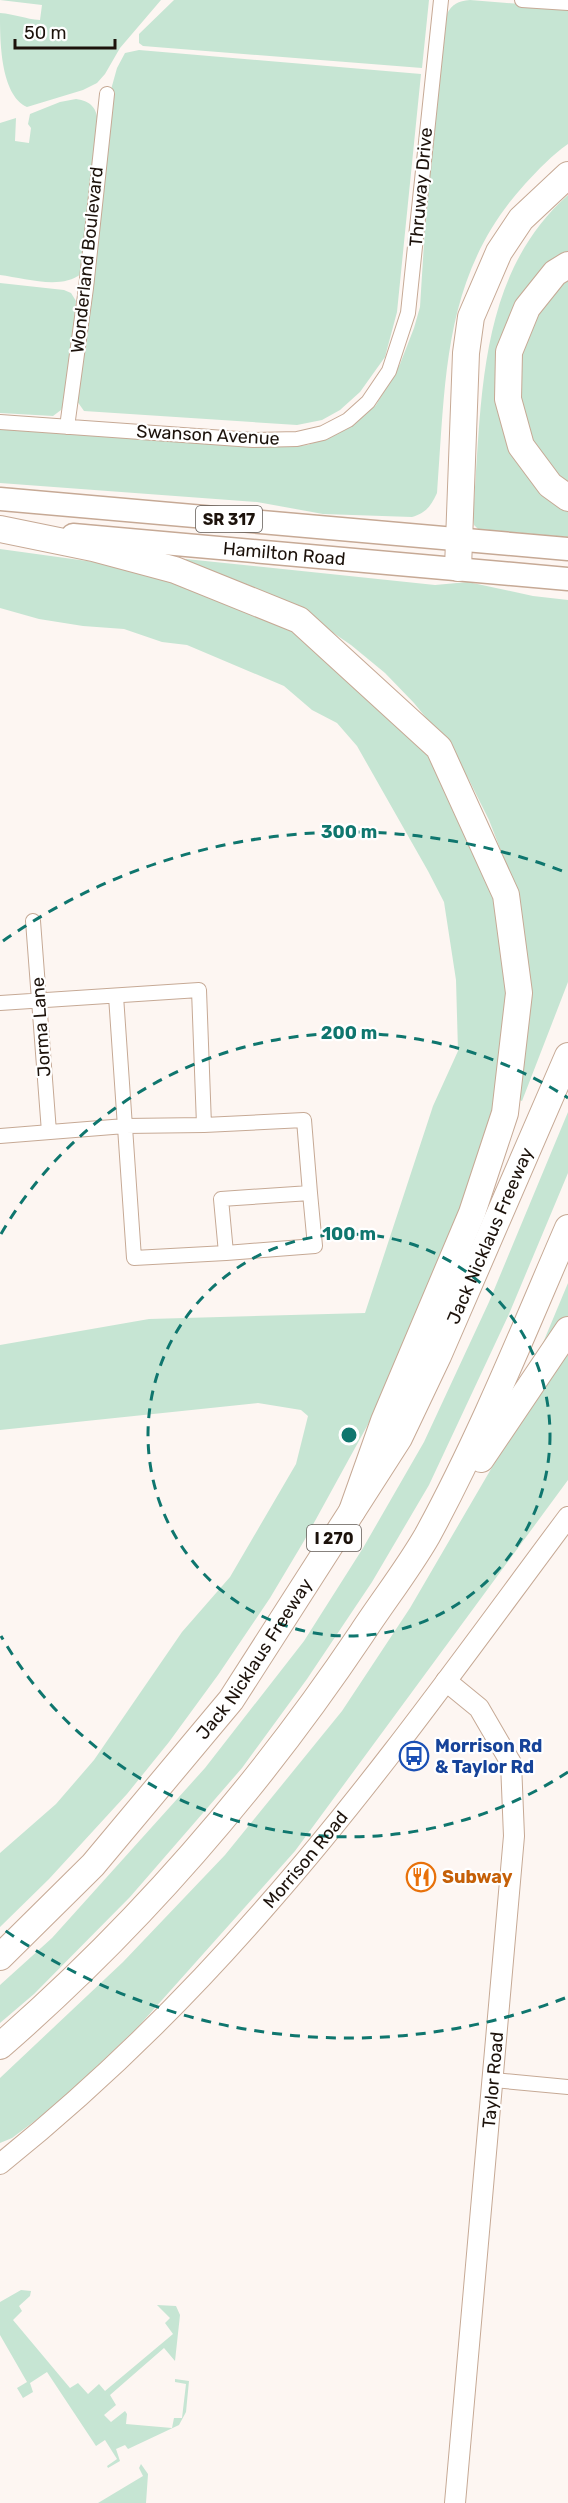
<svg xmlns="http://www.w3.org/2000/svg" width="568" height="2503" viewBox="0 0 568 2503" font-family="Rubik,sans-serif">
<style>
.green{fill:#c6e5d3}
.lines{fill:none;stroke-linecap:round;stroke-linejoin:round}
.minor-casing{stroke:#c6a995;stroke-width:16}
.secondary-casing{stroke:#c6a995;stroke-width:22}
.primary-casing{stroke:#c6a995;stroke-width:25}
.motorway-casing{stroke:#c6a995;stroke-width:28}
.minor{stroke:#fff;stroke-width:14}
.secondary{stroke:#fff;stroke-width:20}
.primary{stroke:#fff;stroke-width:22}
.motorway{stroke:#fff;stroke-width:26}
.ring{fill:none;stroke:#0f766e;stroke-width:3;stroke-dasharray:10 8}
.labels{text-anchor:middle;stroke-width:4.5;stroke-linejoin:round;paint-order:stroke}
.shield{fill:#fff;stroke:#605954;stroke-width:1.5}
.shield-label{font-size:16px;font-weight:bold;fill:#1c120b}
.street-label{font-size:18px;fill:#1c120b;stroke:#fff}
.transit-label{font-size:18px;font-weight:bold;fill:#164399;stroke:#fff;text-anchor:start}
.food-label{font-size:18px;font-weight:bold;fill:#c56008;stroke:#fff;text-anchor:start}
.centre{fill:#0f766e;stroke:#fff;stroke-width:3}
.ring-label{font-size:18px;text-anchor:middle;font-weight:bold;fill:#0f766e;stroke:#fff;stroke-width:4.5;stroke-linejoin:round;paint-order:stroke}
</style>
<rect width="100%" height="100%" fill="#fdf6f2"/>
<path class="green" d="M 0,0 L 161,0 L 120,48 L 105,74 L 97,83 L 83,90 L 27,107 C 0,95 0,39 0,13 C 15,14 25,19 40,20 L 42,5 Z
M 174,0 L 429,0 L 422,68 L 143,46 L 139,43 L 139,34 Z
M 470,0 L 568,8 L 568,144 C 552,155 538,170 525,184 C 442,275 446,379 437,493 C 431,506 426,513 412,517 L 323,514 L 257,502 L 0,483 L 0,427 L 288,447 L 308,445 L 346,429 L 376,405 L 400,364 L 414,328 L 420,307 L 426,211 L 447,14 C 452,4 458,1 470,0 Z
M 139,50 L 421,74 L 397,312 L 385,357 L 360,392 L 340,410 L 322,420 L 297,425 L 84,411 L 77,401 L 107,104 L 117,68 L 125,53 Z
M 76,99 C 91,101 97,108 98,123 L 81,274 C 61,290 24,278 0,275 L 0,123 L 16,118 L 15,141 L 29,143 L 31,128 L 28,124 L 30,114 L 60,102 Z
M 568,195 L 568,255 L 501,384 L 568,507 L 568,537 L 478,529 L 474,525 L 473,517 C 482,405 476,276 568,195 Z
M 568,275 L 568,488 L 528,436 L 520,411 L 521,351 L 528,330 L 549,292 Z
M 0,283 L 64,290 L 71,293 L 76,301 L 66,399 L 61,410 L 53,416 L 0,413 Z
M 0,549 L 145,569 L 293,626 L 389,705 L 440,769 L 489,873 L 508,964 L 508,1056 L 485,1151 L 407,1344 L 372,1417 L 304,1541 L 270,1598 L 218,1675 L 169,1742 L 127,1794 L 49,1879 L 0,1927 L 0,1853 L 56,1804 L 94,1760 L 182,1632 L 230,1577 L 296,1464 L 308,1416 L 301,1410 L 258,1403 L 0,1430 L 0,1345 L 149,1319 L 365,1313 L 433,1106 L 458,1051 L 456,980 L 444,902 L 428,871 L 357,746 L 337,723 L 312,710 L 284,686 L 187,645 L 162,642 L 124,629 L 83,626 L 39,619 L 0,608 Z
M 186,559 L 435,585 L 468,582 L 533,596 L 568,600 L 568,982 L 522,1101 L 517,1099 L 527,1024 L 518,904 L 506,864 L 489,820 L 468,778 L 440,735 L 414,703 L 385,673 L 351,645 L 316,621 L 186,564 Z
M 568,1112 L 568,1173 L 509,1314 L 429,1485 L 372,1582 L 307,1679 L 242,1768 L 130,1897 L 34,1994 L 0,2023 L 0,1985 L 52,1938 L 205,1768 L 304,1641 L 363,1548 L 424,1442 L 489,1302 Z
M 568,1283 L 568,1320 L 540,1350 Z
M 568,1347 L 568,1480 L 295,1851 L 137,2028 L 55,2106 L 12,2138 L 0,2143 L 0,2078 L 123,1962 L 225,1855 L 342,1711 L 410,1608 L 498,1457 Z
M 21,2290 L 31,2291 L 30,2296 L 19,2306 L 22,2311 L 13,2320 L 70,2388 L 78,2383 L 88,2394 L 99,2384 L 105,2391 L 173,2334 L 165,2323 L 170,2318 L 157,2305 L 176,2306 L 180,2315 L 175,2361 L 164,2348 L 110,2395 L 116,2405 L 104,2415 L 111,2422 L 125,2411 L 127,2414 L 126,2424 L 172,2428 L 174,2418 L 182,2418 L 186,2384 L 175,2382 L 175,2379 L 189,2381 L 186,2412 L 179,2425 L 128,2449 L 125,2445 L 116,2449 L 120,2461 L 108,2468 L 107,2466 L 117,2459 L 105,2440 L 96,2446 L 47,2372 L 30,2383 L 33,2392 L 23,2398 L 17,2388 L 27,2382 L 0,2335 L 0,2302 Z
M 141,2464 L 148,2474 L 146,2503 L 98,2503 L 143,2476 L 139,2468 Z"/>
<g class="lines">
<g class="minor-casing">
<path id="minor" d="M 522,0 L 568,3
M 0,422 L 253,440 L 297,439 L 323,433 L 348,420 L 368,402 L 389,371 L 408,313 L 441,0
M 67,427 L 86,288 L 107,94
M 33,921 L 49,1132
M 116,996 L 134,1258 L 226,1253 L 221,1199 L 310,1193 L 315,1246 L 226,1253
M 0,1003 L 199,990 L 204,1125 L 125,1126 L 0,1136
M 204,1125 L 304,1120 L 310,1193
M 493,2080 L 568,2087"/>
</g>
<g class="secondary-casing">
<g id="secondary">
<path d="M 446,1681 L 479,1708 L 511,1763 L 514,1836 L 455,2503"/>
<path id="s1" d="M 0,2164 C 97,2086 187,1998 269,1903 C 376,1781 471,1647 568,1517"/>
</g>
</g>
<g class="primary-casing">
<g id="primary">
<path d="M 0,499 L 568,549"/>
<path id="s2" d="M 73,535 L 568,579"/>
</g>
</g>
<g class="motorway-casing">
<g id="motorway">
<path d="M 568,265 L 555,273 L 527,308 L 509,352 L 508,399 L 521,446 L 550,485 L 568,498"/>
<path d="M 0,529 L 93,548 L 175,570 L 299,620 L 439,748 L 506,895 L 519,993 L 505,1113 L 472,1213 L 384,1421 L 352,1511"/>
<path d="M 458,568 L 466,353 L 471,317 L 499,252 L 521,219 L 568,175"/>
<path d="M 481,1459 L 568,1330"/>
<path id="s3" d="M 0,1957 L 93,1865 L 231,1700 L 399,1438 L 438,1356 L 568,1056"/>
<path d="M 0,2046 C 138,1926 260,1785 362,1633 C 383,1601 408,1569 427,1536 C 481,1437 523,1332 568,1228"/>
</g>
</g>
<use href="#minor" class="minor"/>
<use href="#secondary" class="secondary"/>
<use href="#primary" class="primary"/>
<use href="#motorway" class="motorway"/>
</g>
<g class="ring">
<circle cx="349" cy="1435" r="201"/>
<path d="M568 1772A402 402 0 0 1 1 1636M1 1234A402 402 0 0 1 568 1098"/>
<path d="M565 1998A603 603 0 0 1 3 1929M3 941A603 603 0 0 1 565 872"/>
</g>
<defs>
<g id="bus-ring" transform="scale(1.5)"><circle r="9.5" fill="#fff" stroke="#1a4fb4" stroke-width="1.5"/><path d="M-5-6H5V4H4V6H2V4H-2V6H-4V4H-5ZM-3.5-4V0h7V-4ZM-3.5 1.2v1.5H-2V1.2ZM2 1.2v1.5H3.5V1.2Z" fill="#1a4fb4"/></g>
<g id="restaurant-ring" transform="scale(1.5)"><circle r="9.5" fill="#fff" stroke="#e8710a" stroke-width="1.5"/><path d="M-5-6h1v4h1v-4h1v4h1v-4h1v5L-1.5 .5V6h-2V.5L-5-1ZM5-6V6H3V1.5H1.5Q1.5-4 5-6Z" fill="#e8710a"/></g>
</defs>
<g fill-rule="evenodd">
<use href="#bus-ring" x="414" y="1756"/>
<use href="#restaurant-ring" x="421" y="1877"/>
</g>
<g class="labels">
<g class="shield">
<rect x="196" y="506" width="66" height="26" rx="4.5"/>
<rect x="307" y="1525" width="54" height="26" rx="4.5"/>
</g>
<g class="shield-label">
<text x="229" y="525">SR 317</text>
<text x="334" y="1544">I 270</text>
</g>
<g class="street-label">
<text transform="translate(421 187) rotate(-85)" y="6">Thruway Drive</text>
<text transform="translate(87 260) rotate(-84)" y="6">Wonderland Boulevard</text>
<text transform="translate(208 435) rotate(3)" y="6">Swanson Avenue</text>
<text dy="6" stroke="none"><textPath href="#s2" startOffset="212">Hamilton Road</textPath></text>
<text transform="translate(41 1027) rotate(-94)" y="6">Jorma Lane</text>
<text dy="6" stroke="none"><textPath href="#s3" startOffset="879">Jack Nicklaus Freeway</textPath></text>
<text dy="6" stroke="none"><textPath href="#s3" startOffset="393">Jack Nicklaus Freeway</textPath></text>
<text dy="6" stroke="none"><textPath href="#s1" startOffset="432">Morrison Road</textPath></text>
<text transform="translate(493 2080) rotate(-85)" y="6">Taylor Road</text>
</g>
<g class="transit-label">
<text x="435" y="1752">Morrison Rd<tspan x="435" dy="21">&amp; Taylor Rd</tspan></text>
</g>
<g class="food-label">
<text x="442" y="1883">Subway</text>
</g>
</g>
<circle cx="349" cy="1435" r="9" class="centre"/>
<g class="ring-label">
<text x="349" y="838">300 m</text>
<text x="349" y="1039">200 m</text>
<text x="349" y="1240">100 m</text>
</g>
<path d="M15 39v9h100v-9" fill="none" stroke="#1c120b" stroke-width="3"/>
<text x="24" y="39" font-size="18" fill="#1c120b" stroke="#ffffff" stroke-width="4.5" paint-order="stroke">50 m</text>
</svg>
